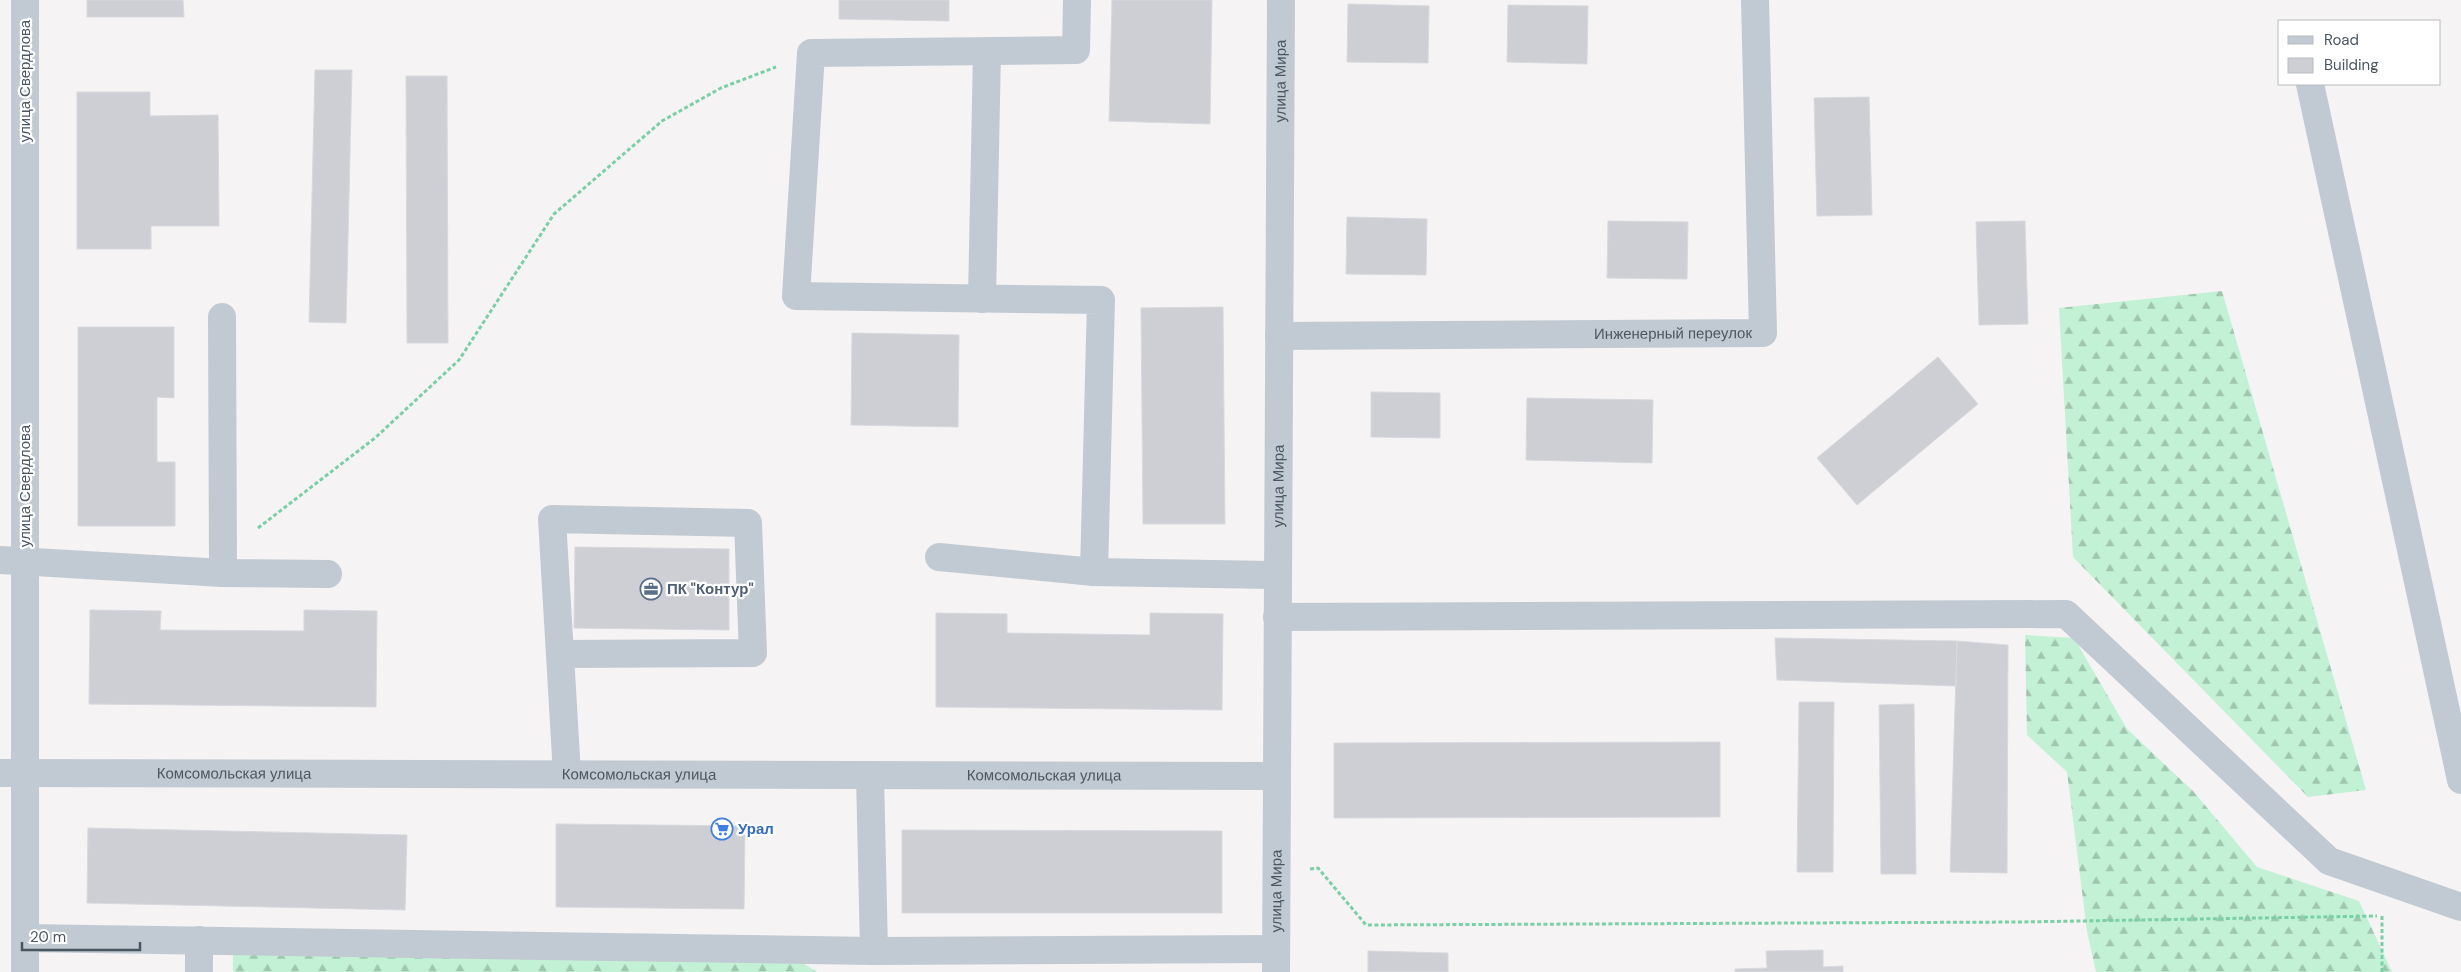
<svg xmlns="http://www.w3.org/2000/svg" width="2461" height="972" viewBox="0 0 2461 972" font-family="'DM Sans',sans-serif">
<style>
.forest{fill:url(#forest-firs)}
.building{fill:#cdcfd5;stroke:#d7d9de}
.lines{fill:none;stroke-linecap:round;stroke-linejoin:round}
.path{stroke:#7ad0a6;stroke-width:3;stroke-dasharray:4 2.5;stroke-linecap:butt}
.minor{stroke:#c1cad2;stroke-width:28}
.labels{text-anchor:middle;stroke-width:4.5;stroke-linejoin:round;paint-order:stroke}
.street-label{font-size:15px;fill:#4a5661;stroke:#fff}
.service-label{font-size:15px;font-weight:bold;fill:#4e5e75;stroke:#fff;text-anchor:start}
.shop-label{font-size:15px;font-weight:bold;fill:#366cbe;stroke:#fff;text-anchor:start}
</style>
<defs>
<pattern id="forest-firs" width="22" height="20" patternUnits="userSpaceOnUse" patternTransform="scale(1.25)"><rect width="22" height="20" fill="#c3f1d5"/><path d="M5 1l3.5 6h-7zM16 11l3.5 6h-7z" fill="#a0c6b0"/></pattern>
</defs>
<rect width="100%" height="100%" fill="#f5f3f3"/>
<path class="forest" d="M 2222,291 L 2366,790 L 2308,797 L 2073,557 L 2059,308 Z
M 2025,635 L 2074,638 L 2127,729 L 2193,791 L 2257,867 L 2359,901 L 2392,972 L 2096,972 L 2087,931 L 2067,772 L 2027,735 Z
M 233,949 L 792,956 L 817,972 L 233,972 Z"/>
<path class="building" d="M 87,0 L 183,0 L 184,17 L 87,17 Z
M 839,0 L 949,0 L 949,21 L 839,19 Z
M 1112,0 L 1212,0 L 1210,124 L 1109,121 Z
M 1348,4 L 1429,6 L 1428,63 L 1347,62 Z
M 1508,5 L 1588,6 L 1587,64 L 1507,62 Z
M 315,70 L 352,70 L 346,323 L 309,322 Z
M 406,76 L 447,76 L 448,343 L 407,343 Z
M 77,92 L 150,92 L 150,116 L 218,115 L 219,226 L 151,226 L 151,249 L 77,249 Z
M 1869,97 L 1872,215 L 1817,216 L 1814,98 Z
M 1347,217 L 1427,219 L 1426,275 L 1346,274 Z
M 1608,221 L 1688,222 L 1687,279 L 1607,278 Z
M 2025,221 L 2028,324 L 1979,325 L 1976,222 Z
M 1223,307 L 1225,524 L 1143,524 L 1141,308 Z
M 78,327 L 174,327 L 174,398 L 157,397 L 157,462 L 175,462 L 175,526 L 78,526 Z
M 852,333 L 959,335 L 958,427 L 851,425 Z
M 1938,357 L 1978,404 L 1857,505 L 1817,458 Z
M 1371,392 L 1440,393 L 1440,438 L 1371,437 Z
M 1527,398 L 1653,400 L 1652,463 L 1526,460 Z
M 575,547 L 729,549 L 729,630 L 574,628 Z
M 90,610 L 161,611 L 160,630 L 304,631 L 304,610 L 377,611 L 376,707 L 89,704 Z
M 936,613 L 1007,614 L 1007,633 L 1150,635 L 1150,613 L 1223,614 L 1222,710 L 936,707 Z
M 1775,638 L 1957,641 L 1956,686 L 1777,680 Z
M 1957,641 L 2008,645 L 2007,873 L 1950,872 Z
M 1799,702 L 1834,702 L 1833,872 L 1797,872 Z
M 1914,704 L 1916,874 L 1881,874 L 1879,705 Z
M 1720,742 L 1720,817 L 1334,818 L 1334,743 Z
M 556,824 L 745,826 L 744,909 L 556,907 Z
M 88,828 L 407,835 L 405,910 L 87,903 Z
M 902,830 L 1222,831 L 1222,913 L 902,913 Z
M 1823,950 L 1823,967 L 1843,966 L 1843,972 L 1735,972 L 1735,969 L 1767,968 L 1766,951 Z
M 1368,951 L 1448,953 L 1448,972 L 1368,972 Z"/>
<g class="lines">
<path class="path" d="M 258,528 L 375,438 L 459,360 L 554,214 L 662,121 L 721,88 L 776,67
M 1310,869 L 1318,868 L 1366,925 L 2020,922 L 2377,916
M 2382,972 L 2382,915"/>
<g class="minor">
<path d="M 1077,0 L 1076,50 L 811,53 L 796,296 L 1101,300 L 1094,572"/>
<path d="M 2310,84 L 2461,780"/>
<path d="M 982,299 L 987,51"/>
<path d="M 222,317 L 223,573"/>
<path id="s1" d="M 1279,336 L 1763,333 L 1755,0"/>
<path d="M 939,557 L 1094,572 L 1278,575"/>
<path d="M 0,560 L 223,573 L 328,574"/>
<path d="M 1277,617 L 2066,614 L 2329,861 L 2461,907"/>
<path d="M 560,654 L 753,653 L 748,523 L 552,519 L 567,774"/>
<path id="s2" d="M 0,773 L 1276,776"/>
<path d="M 870,775 L 874,951"/>
<path d="M 25,938 L 874,951 L 1276,949"/>
<path d="M 25,972 L 25,0"/>
<path d="M 199,972 L 199,940"/>
<path id="s3" d="M 1276,972 L 1281,0"/>
</g>
</g>
<defs>
<g id="office-ring" transform="scale(1.125)"><circle r="9.5" fill="#fff" stroke="#5c6f8a" stroke-width="1.5"/><path d="M-6-3h4V-5.5h4V-3h4V5H-6ZM-1-4.5V-3h2v-1.5ZM-6 0V1H6V0Z" fill="#5c6f8a"/></g>
<g id="supermarket-ring" transform="scale(1.125)"><circle r="9.5" fill="#fff" stroke="#3f7fe0" stroke-width="1.5"/><path d="M-6-5.5h2.5l.6 2H6L4.5 2H-2.5L-4.4-4H-6ZM-1.5 3.2a1.3 1.3 0 1 0 .1 0ZM3 3.2a1.3 1.3 0 1 0 .1 0Z" fill="#3f7fe0"/></g>
</defs>
<g fill-rule="evenodd">
<use href="#office-ring" x="651" y="589"/>
<use href="#supermarket-ring" x="722" y="829"/>
</g>
<g class="labels">
<g class="street-label">
<text transform="translate(25 81) rotate(-90)" y="5">улица Свердлова</text>
<text dy="5" stroke="none"><textPath href="#s3" startOffset="891">улица Мира</textPath></text>
<text dy="5" stroke="none"><textPath href="#s1" startOffset="394">Инженерный переулок</textPath></text>
<text transform="translate(25 486) rotate(-90)" y="5">улица Свердлова</text>
<text dy="5" stroke="none"><textPath href="#s3" startOffset="486">улица Мира</textPath></text>
<text dy="5" stroke="none"><textPath href="#s2" startOffset="234">Комсомольская улица</textPath></text>
<text dy="5" stroke="none"><textPath href="#s2" startOffset="639">Комсомольская улица</textPath></text>
<text dy="5" stroke="none"><textPath href="#s2" startOffset="1044">Комсомольская улица</textPath></text>
<text dy="5" stroke="none"><textPath href="#s3" startOffset="81">улица Мира</textPath></text>
</g>
<g class="service-label">
<text x="667" y="594">ПК "Контур"</text>
</g>
<g class="shop-label">
<text x="738" y="834">Урал</text>
</g>
</g>
<rect x="2278" y="20" width="162" height="65" fill="#ffffff" stroke="#b7bbc0"/>
<rect x="2288" y="36" width="25" height="8" fill="#c1cad2" stroke="#b7bbc0"/>
<text x="2324" y="45" font-size="15" fill="#4a5661">Road</text>
<rect x="2288" y="58" width="25" height="15" fill="#cdcfd5" stroke="#b7bbc0"/>
<text x="2324" y="70" font-size="15" fill="#4a5661">Building</text>
<path d="M22 942v8h118v-8" fill="none" stroke="#4a5661" stroke-width="2.5"/>
<text x="30" y="942" font-size="15" fill="#4a5661" stroke="#ffffff" stroke-width="4" paint-order="stroke">20 m</text>
</svg>
